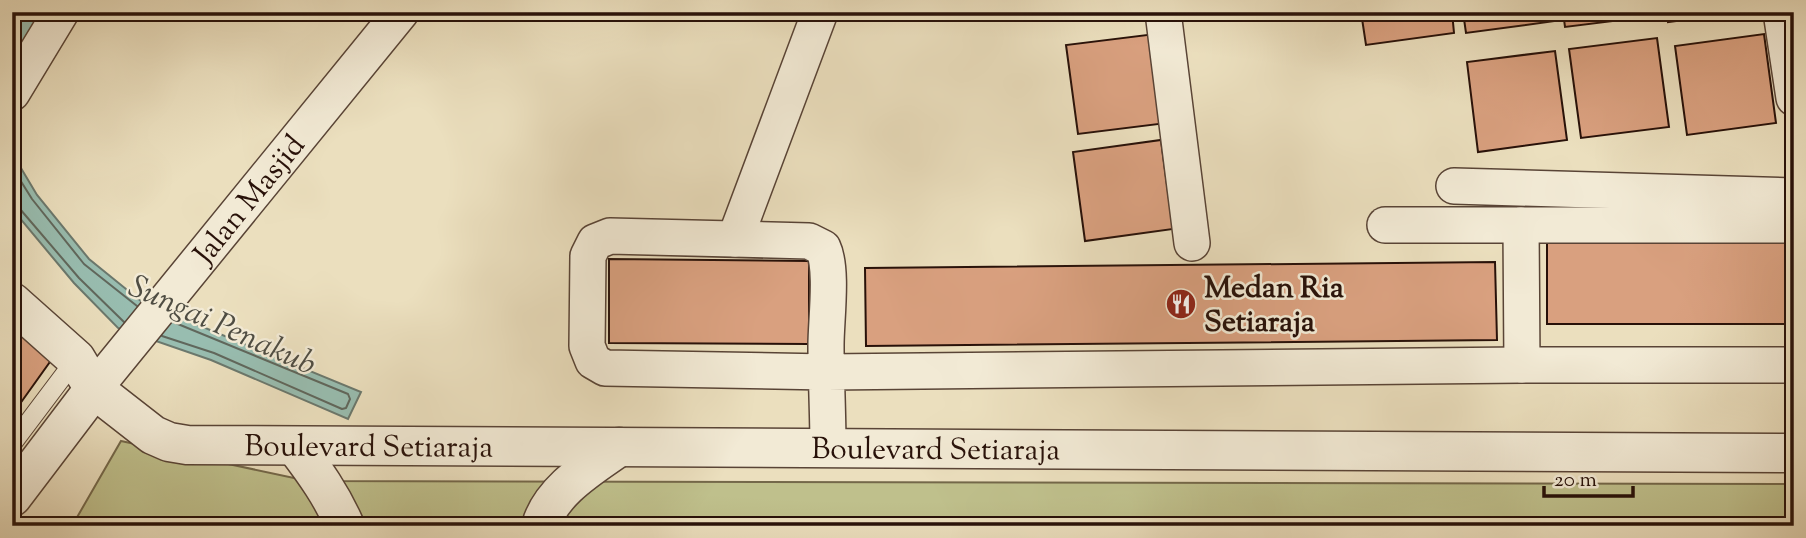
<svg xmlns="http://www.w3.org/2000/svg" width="1806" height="538" viewBox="0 0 1806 538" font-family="'Sorts Mill Goudy',serif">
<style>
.green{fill:#bfc08c;stroke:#74684a;stroke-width:2}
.water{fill:#98bdb0;stroke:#6b786d;stroke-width:2}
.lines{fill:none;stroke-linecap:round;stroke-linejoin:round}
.shore{stroke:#60675c;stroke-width:2}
.building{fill:#d9a07f;stroke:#281109;stroke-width:2}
.service-casing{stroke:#594436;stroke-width:20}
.minor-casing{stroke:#594436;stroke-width:38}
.tertiary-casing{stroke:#594436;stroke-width:41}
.service{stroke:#f2ead5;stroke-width:18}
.minor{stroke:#f2ead5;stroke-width:35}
.tertiary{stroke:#f2ead5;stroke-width:38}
.labels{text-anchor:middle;stroke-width:5;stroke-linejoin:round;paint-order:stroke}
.street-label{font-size:30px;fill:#281109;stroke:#f2ead5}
.poi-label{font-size:30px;font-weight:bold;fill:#281109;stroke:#f2ead5;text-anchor:start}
.water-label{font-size:32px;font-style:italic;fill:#4f4d43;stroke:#f2ead5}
</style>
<rect width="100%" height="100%" fill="#ebdfbe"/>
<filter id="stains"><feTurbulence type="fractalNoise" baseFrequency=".00286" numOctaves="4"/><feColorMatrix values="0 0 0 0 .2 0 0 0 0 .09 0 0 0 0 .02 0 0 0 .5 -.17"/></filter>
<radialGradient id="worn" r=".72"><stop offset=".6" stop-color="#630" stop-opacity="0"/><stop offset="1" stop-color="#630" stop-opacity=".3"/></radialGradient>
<path class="green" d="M 121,441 L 308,481 L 1794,484 L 1794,526 L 72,526 Z"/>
<path class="water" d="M 17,12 L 48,12 L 12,73 L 12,20 Z
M 12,153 L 37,195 L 89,259 L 142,302 L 361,392 L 348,419 L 211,360 L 118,328 L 74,283 L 13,210 Z"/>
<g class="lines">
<path class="shore" d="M 12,167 L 32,199 L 84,264 L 137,306
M 12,206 L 20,209 L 79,278 L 124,322
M 162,336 L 214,353 L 342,409 L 346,408 L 350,399 L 348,394 L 173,322"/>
</g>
<path class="building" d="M 1361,12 L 1452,12 L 1454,33 L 1366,45 Z
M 1463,12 L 1553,12 L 1555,21 L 1466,33 Z
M 1563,12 L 1653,12 L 1654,16 L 1565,27 Z
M 1667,12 L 1743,12 L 1668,22 Z
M 1155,34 L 1167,123 L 1078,134 L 1066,45 Z
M 1764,34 L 1776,123 L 1687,135 L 1675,46 Z
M 1657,38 L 1669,127 L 1581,138 L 1569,49 Z
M 1555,51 L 1567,140 L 1478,152 L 1467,62 Z
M 1161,140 L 1173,229 L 1085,241 L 1073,152 Z
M 1794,240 L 1794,324 L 1547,324 L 1547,241 Z
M 609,259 L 809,261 L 809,344 L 609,343 Z
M 1495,262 L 1497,340 L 866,346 L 865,268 Z
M 12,320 L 57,352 L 12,415 Z"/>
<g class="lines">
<g class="service-casing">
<path id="service" d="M 12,444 L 76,359"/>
</g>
<g class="minor-casing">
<g id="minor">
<path d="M 1163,12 L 1192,243"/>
<path d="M 1781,12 L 1794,98"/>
<path d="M 12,93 L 61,12"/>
<path d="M 1454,186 L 1794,196"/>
<path d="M 1385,225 L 1794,225"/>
<path d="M 1521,225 L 1522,365"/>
<path d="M 735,239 L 820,12"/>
<path id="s1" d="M 94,389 L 401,12"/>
<path d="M 828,448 C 828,414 826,379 826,345 C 826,320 833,269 823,248 L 809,241 L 610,236 L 595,242 L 588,256 L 587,346 L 593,361 L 605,368 L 827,372 L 1522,365 L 1794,365"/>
</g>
</g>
<g class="tertiary-casing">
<g id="tertiary">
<path id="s2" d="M 12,302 L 76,359 L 94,389 L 153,435 L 169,442 L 187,445 L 1794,453"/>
<path d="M 295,446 C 315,472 332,496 345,526"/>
<path d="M 12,497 L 94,389"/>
<path d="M 541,526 C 551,490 591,467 619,447"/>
</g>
</g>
<use href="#service" class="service"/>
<use href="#minor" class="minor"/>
<use href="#tertiary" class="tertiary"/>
</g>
<defs>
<g id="restaurant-disc" transform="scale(1.575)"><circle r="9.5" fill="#8f2418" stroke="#f2ead5"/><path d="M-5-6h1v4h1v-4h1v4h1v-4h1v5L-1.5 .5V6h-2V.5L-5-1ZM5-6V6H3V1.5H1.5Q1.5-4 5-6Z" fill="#fff"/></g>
</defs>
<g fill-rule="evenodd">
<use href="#restaurant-disc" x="1181" y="304"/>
</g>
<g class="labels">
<g class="street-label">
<text dy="10" stroke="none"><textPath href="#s1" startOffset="245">Jalan Masjid</textPath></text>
<text dy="10" stroke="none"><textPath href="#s2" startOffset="413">Boulevard Setiaraja</textPath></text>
<text dy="10" stroke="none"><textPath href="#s2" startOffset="980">Boulevard Setiaraja</textPath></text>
</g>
<g class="poi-label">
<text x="1204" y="297">Medan Ria<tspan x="1204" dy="34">Setiaraja</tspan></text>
</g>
<g class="water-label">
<text transform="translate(223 324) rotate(24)" y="11">Sungai Penakub</text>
</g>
</g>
<rect width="1806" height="538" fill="none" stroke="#ebdfbe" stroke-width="42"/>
<rect x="14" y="14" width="1778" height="510" fill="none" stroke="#281109" stroke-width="3.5"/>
<rect x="21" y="21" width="1764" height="496" fill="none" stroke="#281109" stroke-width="2"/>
<path d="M1544 486v10h89v-10" fill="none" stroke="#281109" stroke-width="3.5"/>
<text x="1554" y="486" font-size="21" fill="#281109" stroke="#f2ead5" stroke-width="5" paint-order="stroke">20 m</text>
<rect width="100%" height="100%" filter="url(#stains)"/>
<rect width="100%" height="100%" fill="url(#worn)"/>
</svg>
